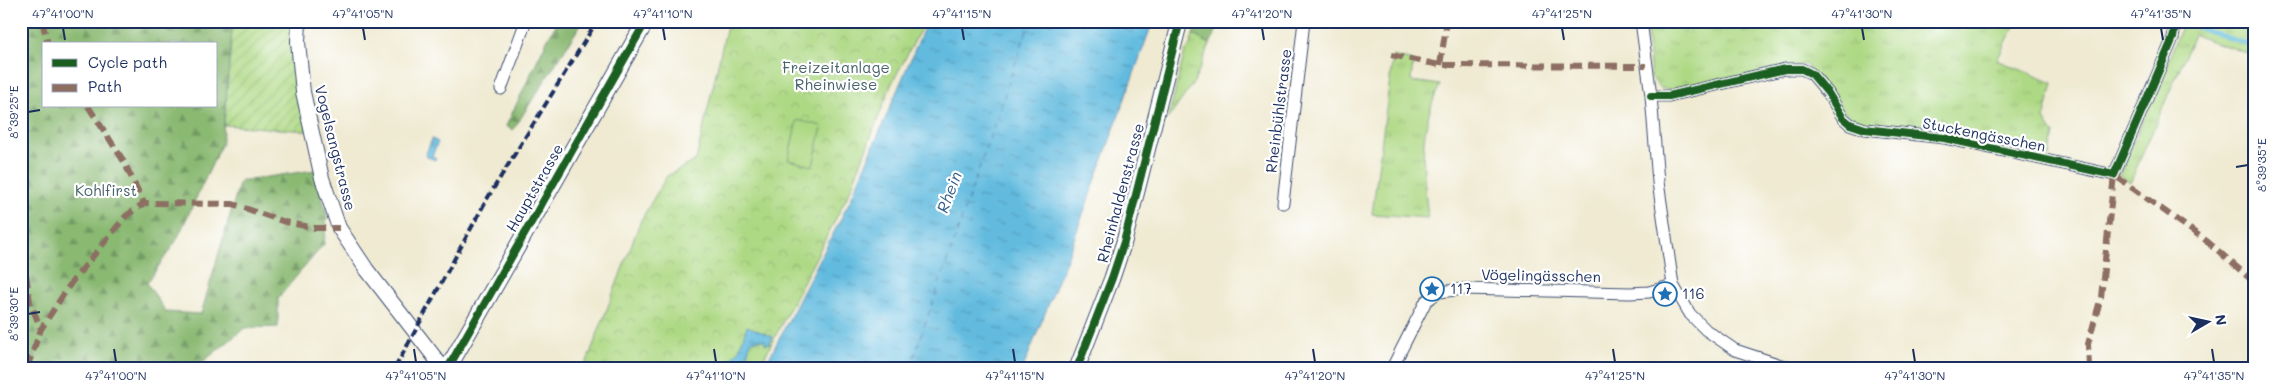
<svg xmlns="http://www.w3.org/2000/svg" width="2276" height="389" viewBox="0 0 2276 389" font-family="Mali,sans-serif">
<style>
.grass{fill:url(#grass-tufts);stroke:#648471}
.forest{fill:url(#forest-firs);stroke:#527468;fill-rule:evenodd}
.park{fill:url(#park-crowns);stroke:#648471}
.garden{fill:url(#garden-furrows);stroke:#648471}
.pitch{fill:#aed984;stroke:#648471}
.water{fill:url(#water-ripples);stroke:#3e759e}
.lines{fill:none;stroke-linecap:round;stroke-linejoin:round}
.stream{stroke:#62bbdf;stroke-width:4}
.ferry{stroke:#34608b;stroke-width:1;stroke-dasharray:6 5;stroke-linecap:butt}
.minor-casing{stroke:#3b4b6f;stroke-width:13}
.tertiary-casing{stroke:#3b4b6f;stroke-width:16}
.secondary-casing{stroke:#3b4b6f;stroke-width:17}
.primary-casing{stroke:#3b4b6f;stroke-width:18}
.minor{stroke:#fff;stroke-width:11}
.tertiary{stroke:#fff;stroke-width:14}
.secondary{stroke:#fff;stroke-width:15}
.primary{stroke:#fff;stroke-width:16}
.rail{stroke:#1b2f5e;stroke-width:4;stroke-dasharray:8 4;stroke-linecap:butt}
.quiet{stroke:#8d6e63;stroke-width:6;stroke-dasharray:12 6;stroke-linecap:butt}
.cycleway-casing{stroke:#fff;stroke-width:11}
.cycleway{stroke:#1b5e20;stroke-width:8}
.ticks{fill:none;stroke:#1b2f5e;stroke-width:2}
.labels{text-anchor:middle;stroke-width:4.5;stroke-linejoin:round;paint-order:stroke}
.park-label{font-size:15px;fill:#476269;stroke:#fff}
.street-label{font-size:15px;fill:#1b2f5e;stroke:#fff}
.poi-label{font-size:15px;fill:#1b2f5e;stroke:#fff;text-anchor:start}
.water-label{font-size:16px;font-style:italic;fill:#34608b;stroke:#fff}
.neatline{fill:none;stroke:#1b2f5e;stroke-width:2}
.ticks-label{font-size:12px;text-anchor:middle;fill:#1b2f5e}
</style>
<defs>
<pattern id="grass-tufts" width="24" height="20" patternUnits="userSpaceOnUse" patternTransform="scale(1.25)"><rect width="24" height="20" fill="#aed984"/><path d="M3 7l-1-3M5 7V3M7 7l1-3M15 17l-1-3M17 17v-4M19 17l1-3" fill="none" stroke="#95bb74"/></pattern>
<pattern id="forest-firs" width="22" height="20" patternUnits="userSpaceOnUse" patternTransform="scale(1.25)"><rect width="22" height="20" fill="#8ab972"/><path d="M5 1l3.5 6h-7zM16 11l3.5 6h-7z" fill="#709761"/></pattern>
<pattern id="park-crowns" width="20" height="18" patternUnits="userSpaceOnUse" patternTransform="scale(1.25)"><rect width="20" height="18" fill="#aed984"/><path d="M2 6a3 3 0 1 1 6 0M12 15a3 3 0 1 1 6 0" fill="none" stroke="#95bb74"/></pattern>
<pattern id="garden-furrows" width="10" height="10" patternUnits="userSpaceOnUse" patternTransform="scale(1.25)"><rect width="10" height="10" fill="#aed984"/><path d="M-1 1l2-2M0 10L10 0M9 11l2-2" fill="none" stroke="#95bb74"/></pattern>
<pattern id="water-ripples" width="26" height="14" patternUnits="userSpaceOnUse" patternTransform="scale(1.25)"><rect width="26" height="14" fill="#62bbdf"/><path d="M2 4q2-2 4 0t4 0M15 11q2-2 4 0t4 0" fill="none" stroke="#5098b8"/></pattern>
</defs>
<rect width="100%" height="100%" fill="#fff"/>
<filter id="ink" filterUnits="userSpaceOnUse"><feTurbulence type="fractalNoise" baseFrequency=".02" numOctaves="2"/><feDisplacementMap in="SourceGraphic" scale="10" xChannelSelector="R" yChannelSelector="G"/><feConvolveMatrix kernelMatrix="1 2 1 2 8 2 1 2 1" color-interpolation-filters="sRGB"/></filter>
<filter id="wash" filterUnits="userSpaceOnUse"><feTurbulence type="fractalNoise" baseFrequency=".0096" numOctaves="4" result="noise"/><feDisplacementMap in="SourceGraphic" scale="20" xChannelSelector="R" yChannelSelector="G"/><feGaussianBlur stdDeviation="1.12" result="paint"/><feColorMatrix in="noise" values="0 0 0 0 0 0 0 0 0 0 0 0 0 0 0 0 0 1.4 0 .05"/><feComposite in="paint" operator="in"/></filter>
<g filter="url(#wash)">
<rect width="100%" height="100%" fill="#efead1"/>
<path class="grass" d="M 1646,21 L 2017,21 L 1997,60 L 2053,83 L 2044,119 L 2054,135 L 2049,157 L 1856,121 L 1845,113 L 1805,64 L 1676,90 L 1660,88 L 1651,77 Z
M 2181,21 L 2255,21 L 2255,56 L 2194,35 L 2130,183 L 2120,175 L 2181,29 Z
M 1193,35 L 1210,44 L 1194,82 L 1168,119 L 1185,51 L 1189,48 Z
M 1393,56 L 1413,61 L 1411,81 L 1440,85 C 1417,132 1423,168 1428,218 L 1372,214 Z"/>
<path class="forest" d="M 21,21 L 233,21 L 222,143 L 176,241 L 147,283 L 166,312 L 201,314 L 240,181 L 315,170 L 327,216 L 324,244 L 278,298 L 278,327 L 245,328 L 195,368 L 21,368 ZM 44,44 L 216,44 L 216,106 L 44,106 Z
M 558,21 L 583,21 L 513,130 L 506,126 L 547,40 Z
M 1197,21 L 1221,21 L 1210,44 L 1193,35 Z"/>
<path class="park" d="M 728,21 L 925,21 L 891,85 L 850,191 L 759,368 L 589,368 L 586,364 L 641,220 L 667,176 L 696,160 Z"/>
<path class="garden" d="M 233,21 L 296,21 L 307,131 L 224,125 Z"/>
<path class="pitch" d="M 797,120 L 822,126 L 813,166 L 788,160 Z"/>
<path class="water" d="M 927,21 L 1153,21 L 1066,261 L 1023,368 L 764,368 L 850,201 Z
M 432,139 L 438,142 L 432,156 L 436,158 L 435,160 L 425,156 Z
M 747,326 L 773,337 L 769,344 L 765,344 L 765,340 L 753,340 C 746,349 749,359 742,368 L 731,368 L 733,366 L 732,357 L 738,352 Z"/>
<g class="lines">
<path class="stream" d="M 2185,23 L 2255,47"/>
<path class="ferry" d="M 910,368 L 1030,21"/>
</g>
</g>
<g filter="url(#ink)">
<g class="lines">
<g class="minor-casing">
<path id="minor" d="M 1641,21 L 1651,96 L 1658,182 L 1673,285 L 1690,314 L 1706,330 L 1735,350 L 1790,368
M 501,89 L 526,21
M 1651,96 L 1669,96 L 1785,69 L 1802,69 L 1812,74 L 1828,93 L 1843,118 L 1850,124 L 1865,129 L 1944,138 L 2114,175 L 2173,38 L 2176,21
M 1283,203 L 1304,21
M 1392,368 L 1426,301 L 1439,292 L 1464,289 L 1630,293 L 1649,292 L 1673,285"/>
</g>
<g class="tertiary-casing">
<path id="tertiary" d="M 299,21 L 298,42 L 303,92 L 322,178 L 339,228 L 367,270 L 443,368"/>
</g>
<g class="secondary-casing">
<path id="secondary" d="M 1077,368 L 1112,278 L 1124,242 L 1180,21"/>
</g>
<g class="primary-casing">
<path id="primary" d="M 448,368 L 646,21"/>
</g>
<use href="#minor" class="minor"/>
<use href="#tertiary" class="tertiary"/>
<use href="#secondary" class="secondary"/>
<use href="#primary" class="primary"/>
<path class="rail" d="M 395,368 L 487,199 L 597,21"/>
<path class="quiet" d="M 42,21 L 48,44
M 1391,55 L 1440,65 L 1646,66
M 1440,65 L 1447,21
M 88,106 L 123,160 L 144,203
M 21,239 L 30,302 L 41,329
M 27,368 L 41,329 L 71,283 L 126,216 L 144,203 L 233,204 L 285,222 L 315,228 L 339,228
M 2089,368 L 2088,344 L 2101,297 L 2114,175 L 2208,242 L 2255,283"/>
<g class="cycleway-casing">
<path id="cycleway" d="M 1651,96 L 1669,96 L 1785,69 L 1802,69 L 1812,74 L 1828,93 L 1843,118 L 1850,124 L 1865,129 L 1944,138 L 2114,175 L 2173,38 L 2176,21
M 448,368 L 646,21
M 1077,368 L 1112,278 L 1124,242 L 1180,21"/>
</g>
<use href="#cycleway" class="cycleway"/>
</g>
</g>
<path class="ticks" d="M 63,28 L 65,40M 363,28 L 365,40M 663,28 L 665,40M 962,28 L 964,40M 1262,28 L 1264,40M 1562,28 L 1564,40M 1862,28 L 1864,40M 2161,28 L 2163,40M 28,112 L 40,110M 2236,167 L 2248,165M 28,314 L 40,312M 114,349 L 116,362M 414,349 L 416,362M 714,349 L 716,362M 1013,349 L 1015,362M 1313,349 L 1315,362M 1613,349 L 1615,362M 1913,349 L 1915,362M 2212,349 L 2214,362"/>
<defs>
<g id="sight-ring" transform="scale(1.25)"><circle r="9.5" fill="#fff" stroke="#1f6fb2" stroke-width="1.5"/><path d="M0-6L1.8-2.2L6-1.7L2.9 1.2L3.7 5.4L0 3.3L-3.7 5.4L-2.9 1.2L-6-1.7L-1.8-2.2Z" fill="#1f6fb2"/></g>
</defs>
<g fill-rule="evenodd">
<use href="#sight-ring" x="1432" y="289"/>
<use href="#sight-ring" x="1665" y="294"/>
</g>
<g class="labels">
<g class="park-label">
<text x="836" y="73">Freizeitanlage<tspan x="836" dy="17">Rheinwiese</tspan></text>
<text x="106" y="196">Kohlfirst</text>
</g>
<g class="street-label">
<text transform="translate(1279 111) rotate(-83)" y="5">Rheinbühlstrasse</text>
<text transform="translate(1984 135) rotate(11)" y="5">Stuckengässchen</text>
<text transform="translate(335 148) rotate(76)" y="5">Vogelsangstrasse</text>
<text transform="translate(535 188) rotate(-60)" y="5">Hauptstrasse</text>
<text transform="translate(1121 193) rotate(-75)" y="5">Rheinhaldenstrasse</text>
<text transform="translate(1541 276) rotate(1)" y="5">Vögelingässchen</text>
</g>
<g class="poi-label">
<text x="1450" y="294">117</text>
<text x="1682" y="299">116</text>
</g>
<g class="water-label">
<text transform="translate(949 192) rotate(-69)" y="6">Rhein</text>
</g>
</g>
<rect width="2276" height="389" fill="none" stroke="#fff" stroke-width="55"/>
<rect x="42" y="42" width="175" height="65" fill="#ffffff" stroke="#a4acbf"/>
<rect x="52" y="59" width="25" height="8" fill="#1b5e20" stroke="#a4acbf"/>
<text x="88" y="68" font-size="15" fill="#1b2f5e">Cycle path</text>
<rect x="52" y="84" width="25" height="8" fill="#8d6e63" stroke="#a4acbf"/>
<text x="88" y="92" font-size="15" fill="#1b2f5e">Path</text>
<g transform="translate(2208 322) rotate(81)" stroke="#ffffff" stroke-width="4" paint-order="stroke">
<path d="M0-4L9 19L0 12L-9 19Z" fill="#1b2f5e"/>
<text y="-8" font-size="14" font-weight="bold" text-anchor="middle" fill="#1b2f5e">N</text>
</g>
<rect x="28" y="28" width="2220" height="334" class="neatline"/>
<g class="ticks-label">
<text x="63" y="18">47°41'00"N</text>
<text x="363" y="18">47°41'05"N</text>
<text x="663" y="18">47°41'10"N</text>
<text x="962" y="18">47°41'15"N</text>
<text x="1262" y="18">47°41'20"N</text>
<text x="1562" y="18">47°41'25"N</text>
<text x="1862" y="18">47°41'30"N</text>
<text x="2161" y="18">47°41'35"N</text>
<text transform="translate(14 112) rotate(-90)" y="4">8°39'25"E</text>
<text transform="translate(2262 165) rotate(-90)" y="4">8°39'35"E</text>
<text transform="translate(14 314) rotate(-90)" y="4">8°39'30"E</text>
<text x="116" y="380">47°41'00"N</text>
<text x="416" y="380">47°41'05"N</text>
<text x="716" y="380">47°41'10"N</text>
<text x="1015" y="380">47°41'15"N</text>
<text x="1315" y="380">47°41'20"N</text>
<text x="1615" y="380">47°41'25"N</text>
<text x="1915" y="380">47°41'30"N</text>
<text x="2214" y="380">47°41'35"N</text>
</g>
</svg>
